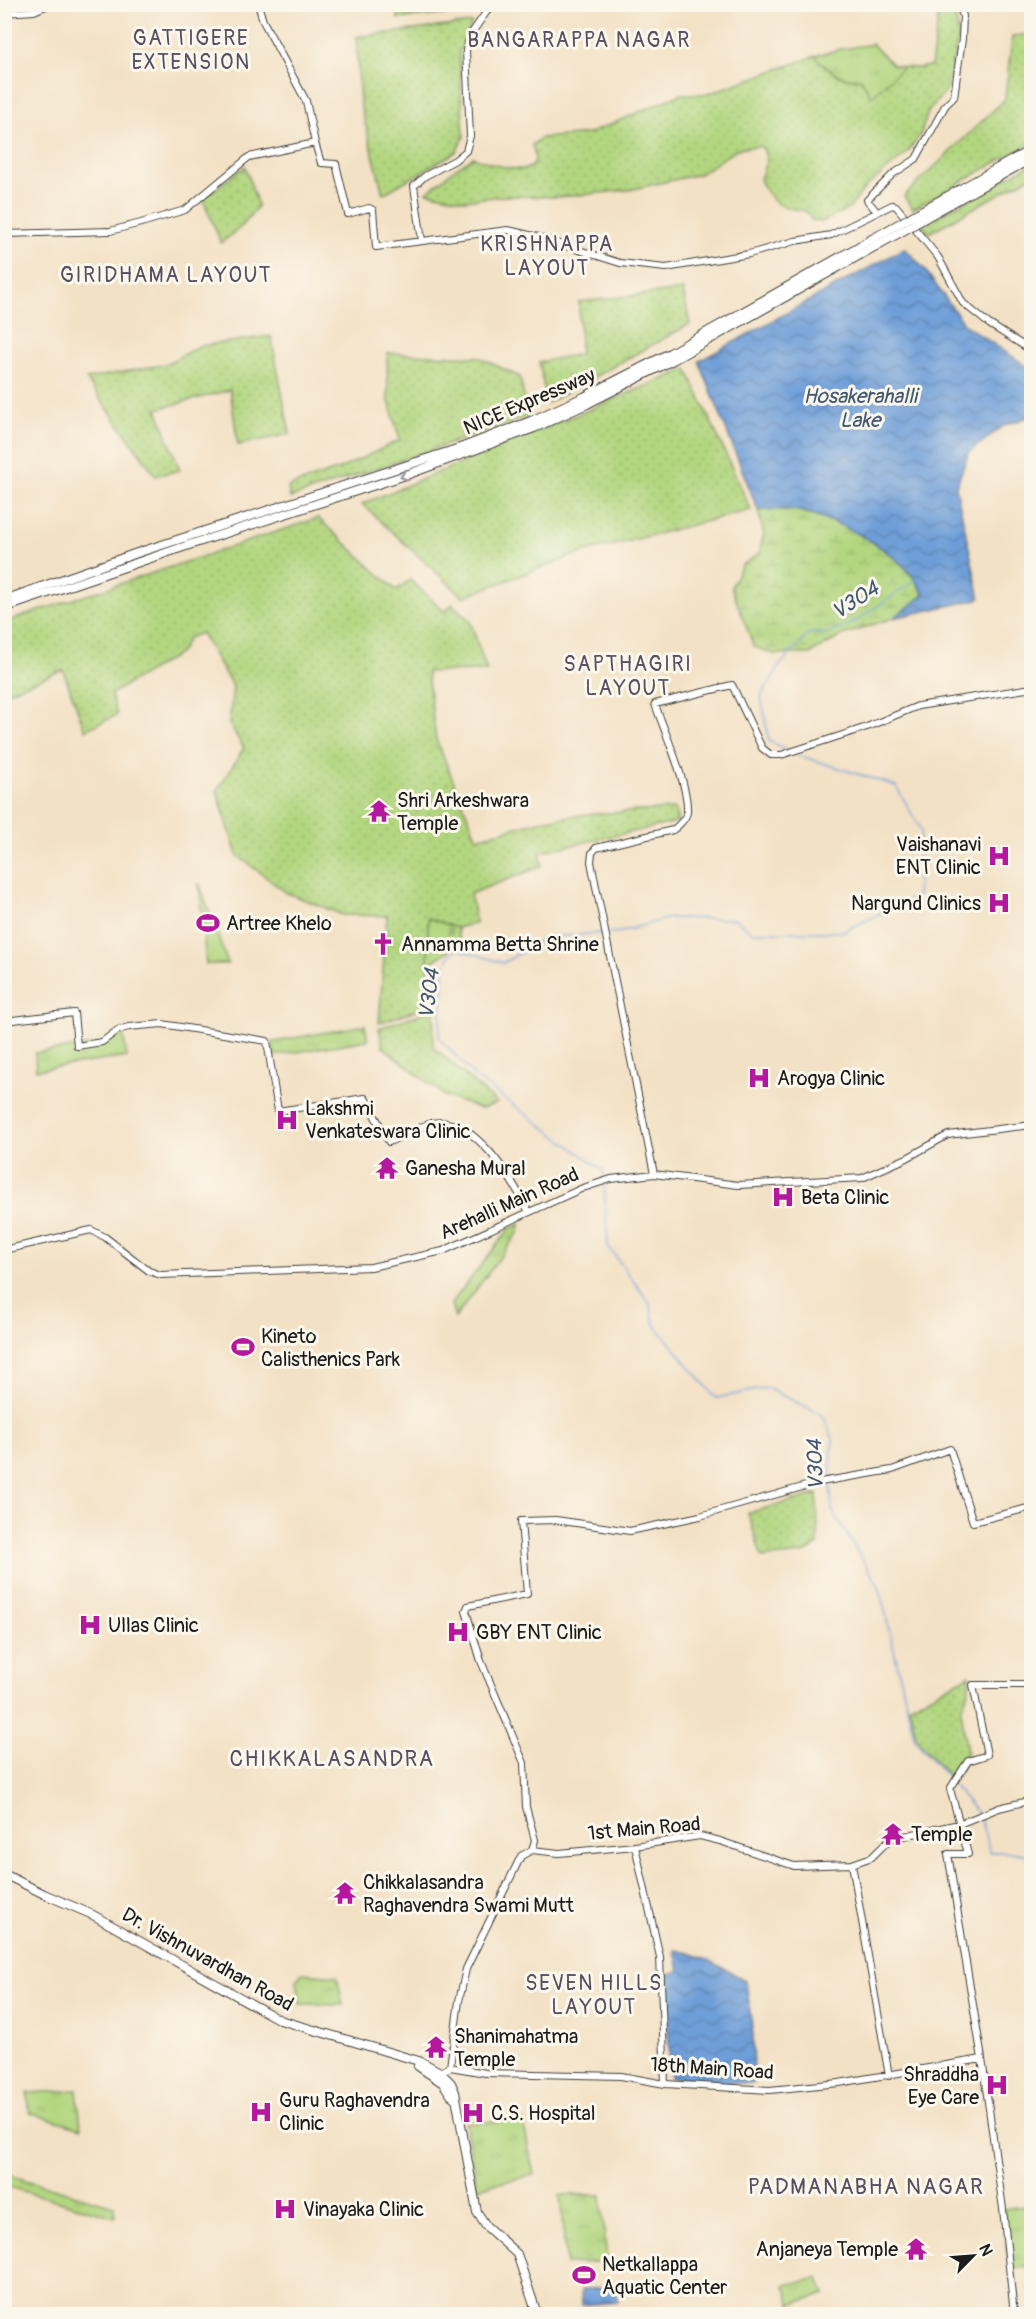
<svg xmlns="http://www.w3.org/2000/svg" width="1036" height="2319" viewBox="0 0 1036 2319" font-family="Pangolin,sans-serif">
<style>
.grass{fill:url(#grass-dots);stroke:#67794e;stroke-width:1.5}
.wetland{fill:url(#wetland-marsh);stroke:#67794e;stroke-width:1.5}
.cemetery{fill:url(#cemetery-stones);stroke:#67794e;stroke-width:1.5}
.park{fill:url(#park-tufts);stroke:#67794e;stroke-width:1.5}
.garden{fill:#b2d67f;stroke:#67794e;stroke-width:1.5}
.water{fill:url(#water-waves);stroke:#455d7a;stroke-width:1.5}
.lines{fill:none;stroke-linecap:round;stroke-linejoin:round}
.stream{stroke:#6e9ed8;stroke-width:1.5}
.minor-casing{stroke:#3c3a35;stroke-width:8}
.major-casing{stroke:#3c3a35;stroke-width:10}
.highway-casing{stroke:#3c3a35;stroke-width:10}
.minor{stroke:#fff;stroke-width:6}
.major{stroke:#fff;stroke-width:8}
.highway{stroke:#fff;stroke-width:8}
.highway-bridge-casing{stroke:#3c3a35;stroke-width:10;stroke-linecap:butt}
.highway-bridge{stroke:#fff;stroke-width:8}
.oneway{stroke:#999}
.labels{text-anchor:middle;stroke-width:6;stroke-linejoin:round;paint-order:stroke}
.street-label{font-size:20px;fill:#1c1c1c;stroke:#fbf7ec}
.poi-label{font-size:20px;fill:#1c1c1c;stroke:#fbf7ec;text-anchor:start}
.neighbourhood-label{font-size:21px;letter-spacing:1.5px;fill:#584e62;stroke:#fbf7ec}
.water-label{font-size:21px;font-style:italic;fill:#415671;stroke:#fbf7ec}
.quarter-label{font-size:22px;letter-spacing:1.5px;fill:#584e62;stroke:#fbf7ec}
</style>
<defs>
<pattern id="grass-dots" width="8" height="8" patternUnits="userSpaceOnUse" patternTransform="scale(1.5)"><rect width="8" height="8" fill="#b2d67f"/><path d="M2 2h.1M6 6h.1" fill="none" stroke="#98b76d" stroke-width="1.8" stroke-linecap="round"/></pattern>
<pattern id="wetland-marsh" width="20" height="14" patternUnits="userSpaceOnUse" patternTransform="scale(1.5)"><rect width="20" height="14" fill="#b2d67f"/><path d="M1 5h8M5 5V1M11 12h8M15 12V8" fill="none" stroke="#98b76d"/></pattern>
<pattern id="cemetery-stones" width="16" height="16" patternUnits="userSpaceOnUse" patternTransform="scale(1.5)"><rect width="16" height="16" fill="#b2d67f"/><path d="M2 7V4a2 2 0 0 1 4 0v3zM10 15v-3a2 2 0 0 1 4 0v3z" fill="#98b76d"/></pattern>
<pattern id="park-tufts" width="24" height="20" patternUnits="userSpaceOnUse" patternTransform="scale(1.5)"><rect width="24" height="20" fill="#b2d67f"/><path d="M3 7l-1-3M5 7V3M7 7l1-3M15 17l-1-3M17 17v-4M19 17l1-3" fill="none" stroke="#98b76d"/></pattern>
<pattern id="water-waves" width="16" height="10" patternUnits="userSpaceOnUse" patternTransform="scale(1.5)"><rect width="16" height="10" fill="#6e9ed8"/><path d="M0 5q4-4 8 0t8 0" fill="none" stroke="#5a80ae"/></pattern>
</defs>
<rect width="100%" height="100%" fill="#fbf7ec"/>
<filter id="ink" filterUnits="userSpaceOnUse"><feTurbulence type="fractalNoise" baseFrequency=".0167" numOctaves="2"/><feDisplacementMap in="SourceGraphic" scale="12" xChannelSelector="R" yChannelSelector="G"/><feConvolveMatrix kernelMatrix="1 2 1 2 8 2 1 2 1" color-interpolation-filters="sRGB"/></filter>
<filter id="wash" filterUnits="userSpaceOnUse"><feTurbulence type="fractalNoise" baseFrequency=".008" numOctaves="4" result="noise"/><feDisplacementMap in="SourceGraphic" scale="24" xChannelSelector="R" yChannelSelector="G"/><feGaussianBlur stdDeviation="1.35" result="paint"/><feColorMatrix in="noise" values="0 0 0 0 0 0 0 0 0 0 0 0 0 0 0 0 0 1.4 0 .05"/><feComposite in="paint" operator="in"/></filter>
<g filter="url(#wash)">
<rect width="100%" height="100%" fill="#f3e1c5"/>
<path class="grass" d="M 397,5 L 397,4 L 481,5 L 476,11 L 398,19 Z
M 940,5 L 954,9 L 959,35 L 947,89 L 928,112 L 920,136 L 907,153 L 865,188 L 850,208 L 822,222 L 812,220 L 806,211 C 781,209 770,203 760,179 L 767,160 L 763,148 L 758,146 L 737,149 L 700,174 L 629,190 L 559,197 L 505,196 L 464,200 L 427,192 L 456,168 L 473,157 C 484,161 534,181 535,159 C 535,155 533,149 532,145 L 541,138 L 588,134 L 681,94 L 707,94 L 815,56 C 828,70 841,82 861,78 L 871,96 L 903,67 L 918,68 L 931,66 Z
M 472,23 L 459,52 L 464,137 L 456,152 L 383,194 L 360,103 L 356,37 Z
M 1031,33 L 1031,143 L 913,209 L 904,196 L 1005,99 L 1012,37 Z
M 1031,164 L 1031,176 L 929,233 L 922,225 Z
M 245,166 L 258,206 L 242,226 L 221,243 L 203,199 Z
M 683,290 L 690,324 L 547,403 L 539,362 L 580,354 L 579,302 Z
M 271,336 L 290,434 L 238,445 L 230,390 L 157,409 L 180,470 L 156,476 L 86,379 L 166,364 L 199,346 Z
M 387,353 L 479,357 L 520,377 L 528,417 L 290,498 L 288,487 L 342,468 L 400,440 L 388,398 Z
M 687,369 L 751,510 L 578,554 L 463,597 L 362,504 Z
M 318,518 L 396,590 L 410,580 L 445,612 L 452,604 L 470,621 L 487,671 L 427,672 L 436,739 L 477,838 L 539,821 L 588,814 L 675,809 L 678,822 L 540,852 L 542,866 L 470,894 L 476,923 L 457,928 L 428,919 L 428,964 L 433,1004 L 379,1023 L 387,916 L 343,915 L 287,893 L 237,855 L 217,791 L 244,748 L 229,724 L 233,687 L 201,633 L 188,638 L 180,653 L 111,694 L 117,715 L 85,730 L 63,670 L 5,693 L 5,622 Z
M 434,1009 L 433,1047 L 497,1103 L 481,1109 L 445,1096 L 383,1047 L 379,1028 Z
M 817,1494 L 818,1545 L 803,1554 L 762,1558 L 748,1513 Z
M 970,1675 L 968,1693 L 961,1709 L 968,1759 L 952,1780 L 917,1739 L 909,1706 Z"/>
<path class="wetland" d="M 758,510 C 771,510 787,508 800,511 C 844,522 905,553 924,595 L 893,618 L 843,635 L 810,654 L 774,654 L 754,647 L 731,587 L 742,565 L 759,554 L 764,534 Z"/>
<path class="cemetery" d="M 428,918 L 457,928 L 460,944 L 428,964 Z"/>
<path class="park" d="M 872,44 L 893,65 L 903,67 L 871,97 L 861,78 C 841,81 828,70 815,56 L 836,50 Z
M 365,1025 L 368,1040 L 274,1056 L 272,1042 Z
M 123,1032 L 127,1057 L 36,1070 L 35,1053 L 103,1044 Z
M 520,1224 L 519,1232 L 455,1318 L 451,1304 L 509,1229 Z
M 302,1973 L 337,1976 L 343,2005 L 300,2004 L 297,1980 Z
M 77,2090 L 81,2128 L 30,2113 L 27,2093 Z
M 523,2120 L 534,2175 L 477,2188 L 465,2123 Z
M 5,2174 L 114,2206 L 115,2217 L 5,2186 Z
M 560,2195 L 601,2195 L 607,2261 L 566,2264 Z
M 1031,2205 L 1031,2265 L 1010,2270 L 1003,2209 Z
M 819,2278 L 825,2294 L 791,2304 L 785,2285 Z"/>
<path class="garden" d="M 199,883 L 228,964 L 206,964 Z"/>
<path class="water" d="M 905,248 L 925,270 L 965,325 L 1031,369 L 1032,416 L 1005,425 L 969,452 L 956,487 L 980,599 L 893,618 L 924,595 C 906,553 843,522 800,511 C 787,508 771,510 758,510 L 699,361 Z
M 675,1950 C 700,1953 725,1969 746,1981 L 753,2034 L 754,2083 L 714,2083 L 670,2078 L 666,1975 L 679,1971 Z
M 616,2286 L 618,2302 L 582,2305 L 581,2290 Z"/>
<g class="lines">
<path class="stream" d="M 787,750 L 769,741 L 761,696 L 781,664 L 809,633 L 828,634 L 856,621 L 916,580
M 609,933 L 621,932 L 669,918 L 735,919 L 752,932 L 842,932 L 917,896 L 921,830 L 896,786 L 794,754
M 603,1178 L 603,1170 L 476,1078 L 439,1038 L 445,965 L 450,955 L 458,949 L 503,963 L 547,937 L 604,933
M 604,1183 L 608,1246 L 650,1304 L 655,1325 L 716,1398 L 767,1388 L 823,1415 L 833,1439 L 830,1477
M 830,1482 L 832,1510 L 879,1586 L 915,1740 L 951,1782
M 954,1786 L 978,1814
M 980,1818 L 990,1852 L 1012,1852 L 1032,1856"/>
</g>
</g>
<g filter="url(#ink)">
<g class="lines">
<g class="minor-casing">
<path id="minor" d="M 258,4 L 263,21 L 306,101 L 315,143
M 4,13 L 34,11 L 50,4
M 877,212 L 867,200 L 893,174 L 916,159 L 945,106 L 954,97 L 962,39 L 963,16 L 960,8 L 953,4
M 4,234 L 110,231 L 141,223 L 185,210 L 249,157 L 315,143 L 321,163 L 336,164 L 348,214 L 369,208 L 373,210 L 376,247 L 508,230 L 538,237 L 620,263 L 666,268 L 749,254 L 795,241 L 831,235 L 892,205 L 896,206 L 938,257 L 963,303 L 989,324 L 1032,351
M 422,241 L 414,186 L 425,176 L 455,160 L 466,151 L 470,136 L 466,50 L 471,34 L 492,4
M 4,1021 L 74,1013 L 77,1046 L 102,1042 L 118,1030 L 129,1027 L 162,1024 L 267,1041 L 278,1111 L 365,1098 L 389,1142 C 403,1136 418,1127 432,1123 C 474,1114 513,1181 529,1212
M 654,1174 L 591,862 L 592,853 L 596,848 L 673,830 C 679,825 686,819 687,812 C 689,785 664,731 655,704 L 732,685 L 762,748 L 771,755 L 781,755 L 867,727 L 918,706 L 1032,688
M 4,1250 L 91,1230 L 105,1237 L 149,1271 L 161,1275 L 371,1267 L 443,1251 L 583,1188 L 611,1179 L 654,1174 L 738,1185 L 862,1178 L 907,1158 L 948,1135 L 1032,1125
M 635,1846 L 660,1957 L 665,2084
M 532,1850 L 535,1840 L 526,1807 L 524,1763 L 481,1661 L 466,1611 L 468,1606 L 527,1594 L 521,1521 L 556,1520 L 630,1531 L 700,1516 L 820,1482 L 892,1470 L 950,1449 L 973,1522 L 1032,1507
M 532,1850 L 559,1853 L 635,1846 L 700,1836 L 720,1841 L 794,1866 L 852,1864 L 872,1857 L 890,1839 L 959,1824 L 999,1808 L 1032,1800
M 852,1864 L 889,2076
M 450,2067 L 459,2001 L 466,1969 L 521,1856 L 532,1850
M 437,2074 L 450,2067 L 486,2073 L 621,2076 L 665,2084 L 770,2090 L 839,2083 L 982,2059
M 1014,2314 L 1003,2209 L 982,2059 L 948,1854 L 968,1854 L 950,1789 L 968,1761 L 987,1755 L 973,1685 L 1032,1685"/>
</g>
<g class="major-casing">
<path id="major" d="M 4,1874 L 44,1894 L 93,1915 L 280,2020 L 422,2062 L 440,2072 L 451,2083 L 455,2092 L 477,2212 L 486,2226 L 517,2254 L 537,2314
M 418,2066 L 443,2083 L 451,2095 L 455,2098"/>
</g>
<g class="highway-casing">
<path id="highway" d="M 921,211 L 1032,149
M 925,218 L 1032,158
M 4,600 L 140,552 L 463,447 L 531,421 L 584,397 L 670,353 L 902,222
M 4,608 L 192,544 L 409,474 L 534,428 L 587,404 L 673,360 L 908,228"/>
</g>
<use href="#minor" class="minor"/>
<use href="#major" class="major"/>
<use href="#highway" class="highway"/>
<g class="highway-bridge-casing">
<path id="highway-bridge" d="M 902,222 L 921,211
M 908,228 L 925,218"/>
</g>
<use href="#highway-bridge" class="highway-bridge"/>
</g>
<defs><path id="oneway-chevron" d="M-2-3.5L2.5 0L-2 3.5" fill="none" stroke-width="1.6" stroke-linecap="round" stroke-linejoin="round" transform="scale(1.5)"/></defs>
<use class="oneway" href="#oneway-chevron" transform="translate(404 476) rotate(162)"/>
</g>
<defs>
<g id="temple-bare" transform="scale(1.8)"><path d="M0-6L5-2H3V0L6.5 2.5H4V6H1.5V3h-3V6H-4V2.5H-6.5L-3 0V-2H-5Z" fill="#b5179e" stroke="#fbf7ec" stroke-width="2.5" paint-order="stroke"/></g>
<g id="hospital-bare" transform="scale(1.8)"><path d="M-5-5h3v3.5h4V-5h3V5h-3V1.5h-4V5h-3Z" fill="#b5179e" stroke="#fbf7ec" stroke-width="2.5" paint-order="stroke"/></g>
<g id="stadium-bare" transform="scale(1.8)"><path d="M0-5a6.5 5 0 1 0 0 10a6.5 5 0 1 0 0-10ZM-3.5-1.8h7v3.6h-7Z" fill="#b5179e" stroke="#fbf7ec" stroke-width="2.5" paint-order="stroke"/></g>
<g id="church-bare" transform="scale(1.8)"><path d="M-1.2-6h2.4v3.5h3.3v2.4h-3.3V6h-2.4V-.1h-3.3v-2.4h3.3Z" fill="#b5179e" stroke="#fbf7ec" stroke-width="2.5" paint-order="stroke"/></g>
</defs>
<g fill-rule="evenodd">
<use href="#temple-bare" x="379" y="811"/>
<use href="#hospital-bare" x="999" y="856"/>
<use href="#hospital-bare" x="999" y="903"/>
<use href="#stadium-bare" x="208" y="923"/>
<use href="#church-bare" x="383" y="944"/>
<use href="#hospital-bare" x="759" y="1078"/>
<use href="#hospital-bare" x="287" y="1120"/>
<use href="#temple-bare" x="387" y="1168"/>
<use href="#hospital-bare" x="783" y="1197"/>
<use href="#stadium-bare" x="243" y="1347"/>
<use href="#hospital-bare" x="90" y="1625"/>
<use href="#hospital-bare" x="458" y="1632"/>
<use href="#temple-bare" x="893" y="1834"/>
<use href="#temple-bare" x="345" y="1893"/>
<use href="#temple-bare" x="436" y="2047"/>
<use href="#hospital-bare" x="997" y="2085"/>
<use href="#hospital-bare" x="261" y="2112"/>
<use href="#hospital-bare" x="473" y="2113"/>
<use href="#hospital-bare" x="285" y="2209"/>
<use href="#temple-bare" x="916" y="2249"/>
<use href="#stadium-bare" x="584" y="2275"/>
</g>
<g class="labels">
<g class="street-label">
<text transform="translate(529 401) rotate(-23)" y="7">NICE Expressway</text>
<text transform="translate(509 1203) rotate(-24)" y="7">Arehalli Main Road</text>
<text transform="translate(644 1828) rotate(-5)" y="7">1st Main Road</text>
<text transform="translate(208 1959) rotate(29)" y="7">Dr. Vishnuvardhan Road</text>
<text transform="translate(712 2068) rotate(4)" y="7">18th Main Road</text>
</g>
<g class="poi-label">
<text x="397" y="807">Shri Arkeshwara<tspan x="397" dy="23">Temple</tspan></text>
<text x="981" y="851" text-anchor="end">Vaishanavi<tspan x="981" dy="23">ENT Clinic</tspan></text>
<text x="981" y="910" text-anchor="end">Nargund Clinics</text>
<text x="226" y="930">Artree Khelo</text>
<text x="401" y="951">Annamma Betta Shrine</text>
<text x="777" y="1085">Arogya Clinic</text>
<text x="305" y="1115">Lakshmi<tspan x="305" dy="23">Venkateswara Clinic</tspan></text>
<text x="405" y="1175">Ganesha Mural</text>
<text x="801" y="1204">Beta Clinic</text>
<text x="261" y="1343">Kineto<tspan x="261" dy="23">Calisthenics Park</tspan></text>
<text x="108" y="1632">Ullas Clinic</text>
<text x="476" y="1639">GBY ENT Clinic</text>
<text x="911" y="1841">Temple</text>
<text x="363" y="1889">Chikkalasandra<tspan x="363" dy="23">Raghavendra Swami Mutt</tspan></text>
<text x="454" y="2043">Shanimahatma<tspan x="454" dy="23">Temple</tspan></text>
<text x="979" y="2081" text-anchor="end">Shraddha<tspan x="979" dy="23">Eye Care</tspan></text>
<text x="279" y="2107">Guru Raghavendra<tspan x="279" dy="23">Clinic</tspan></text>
<text x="491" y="2120">C.S. Hospital</text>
<text x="303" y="2216">Vinayaka Clinic</text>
<text x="898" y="2256" text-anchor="end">Anjaneya Temple</text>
<text x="602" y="2271">Netkallappa<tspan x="602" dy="23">Aquatic Center</tspan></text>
</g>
<g class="neighbourhood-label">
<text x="191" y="45">GATTIGERE<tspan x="191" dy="24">EXTENSION</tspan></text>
<text x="579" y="47">BANGARAPPA NAGAR</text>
<text x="547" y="251">KRISHNAPPA<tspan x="547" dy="24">LAYOUT</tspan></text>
<text x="166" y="282">GIRIDHAMA LAYOUT</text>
<text x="628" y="671">SAPTHAGIRI<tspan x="628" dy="24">LAYOUT</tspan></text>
<text x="594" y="1990">SEVEN HILLS<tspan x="594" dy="24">LAYOUT</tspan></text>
</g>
<g class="water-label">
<text x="860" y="403">Hosakerahalli<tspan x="860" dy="24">Lake</tspan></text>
<text transform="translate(855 600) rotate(-33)" y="7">V304</text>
<text transform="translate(429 994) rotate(-83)" y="7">V304</text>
<text transform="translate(815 1465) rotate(-92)" y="7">V304</text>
</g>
<g class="quarter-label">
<text x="332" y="1766">CHIKKALASANDRA</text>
<text x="866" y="2194">PADMANABHA NAGAR</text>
</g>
</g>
<rect width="1036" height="2319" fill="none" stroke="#fbf7ec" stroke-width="24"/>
<g transform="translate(973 2256) rotate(65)" stroke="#fbf7ec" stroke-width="4.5" paint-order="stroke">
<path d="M0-4.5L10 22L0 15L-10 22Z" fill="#1c1c1c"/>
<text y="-9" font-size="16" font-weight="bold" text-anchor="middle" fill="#1c1c1c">N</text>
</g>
</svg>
